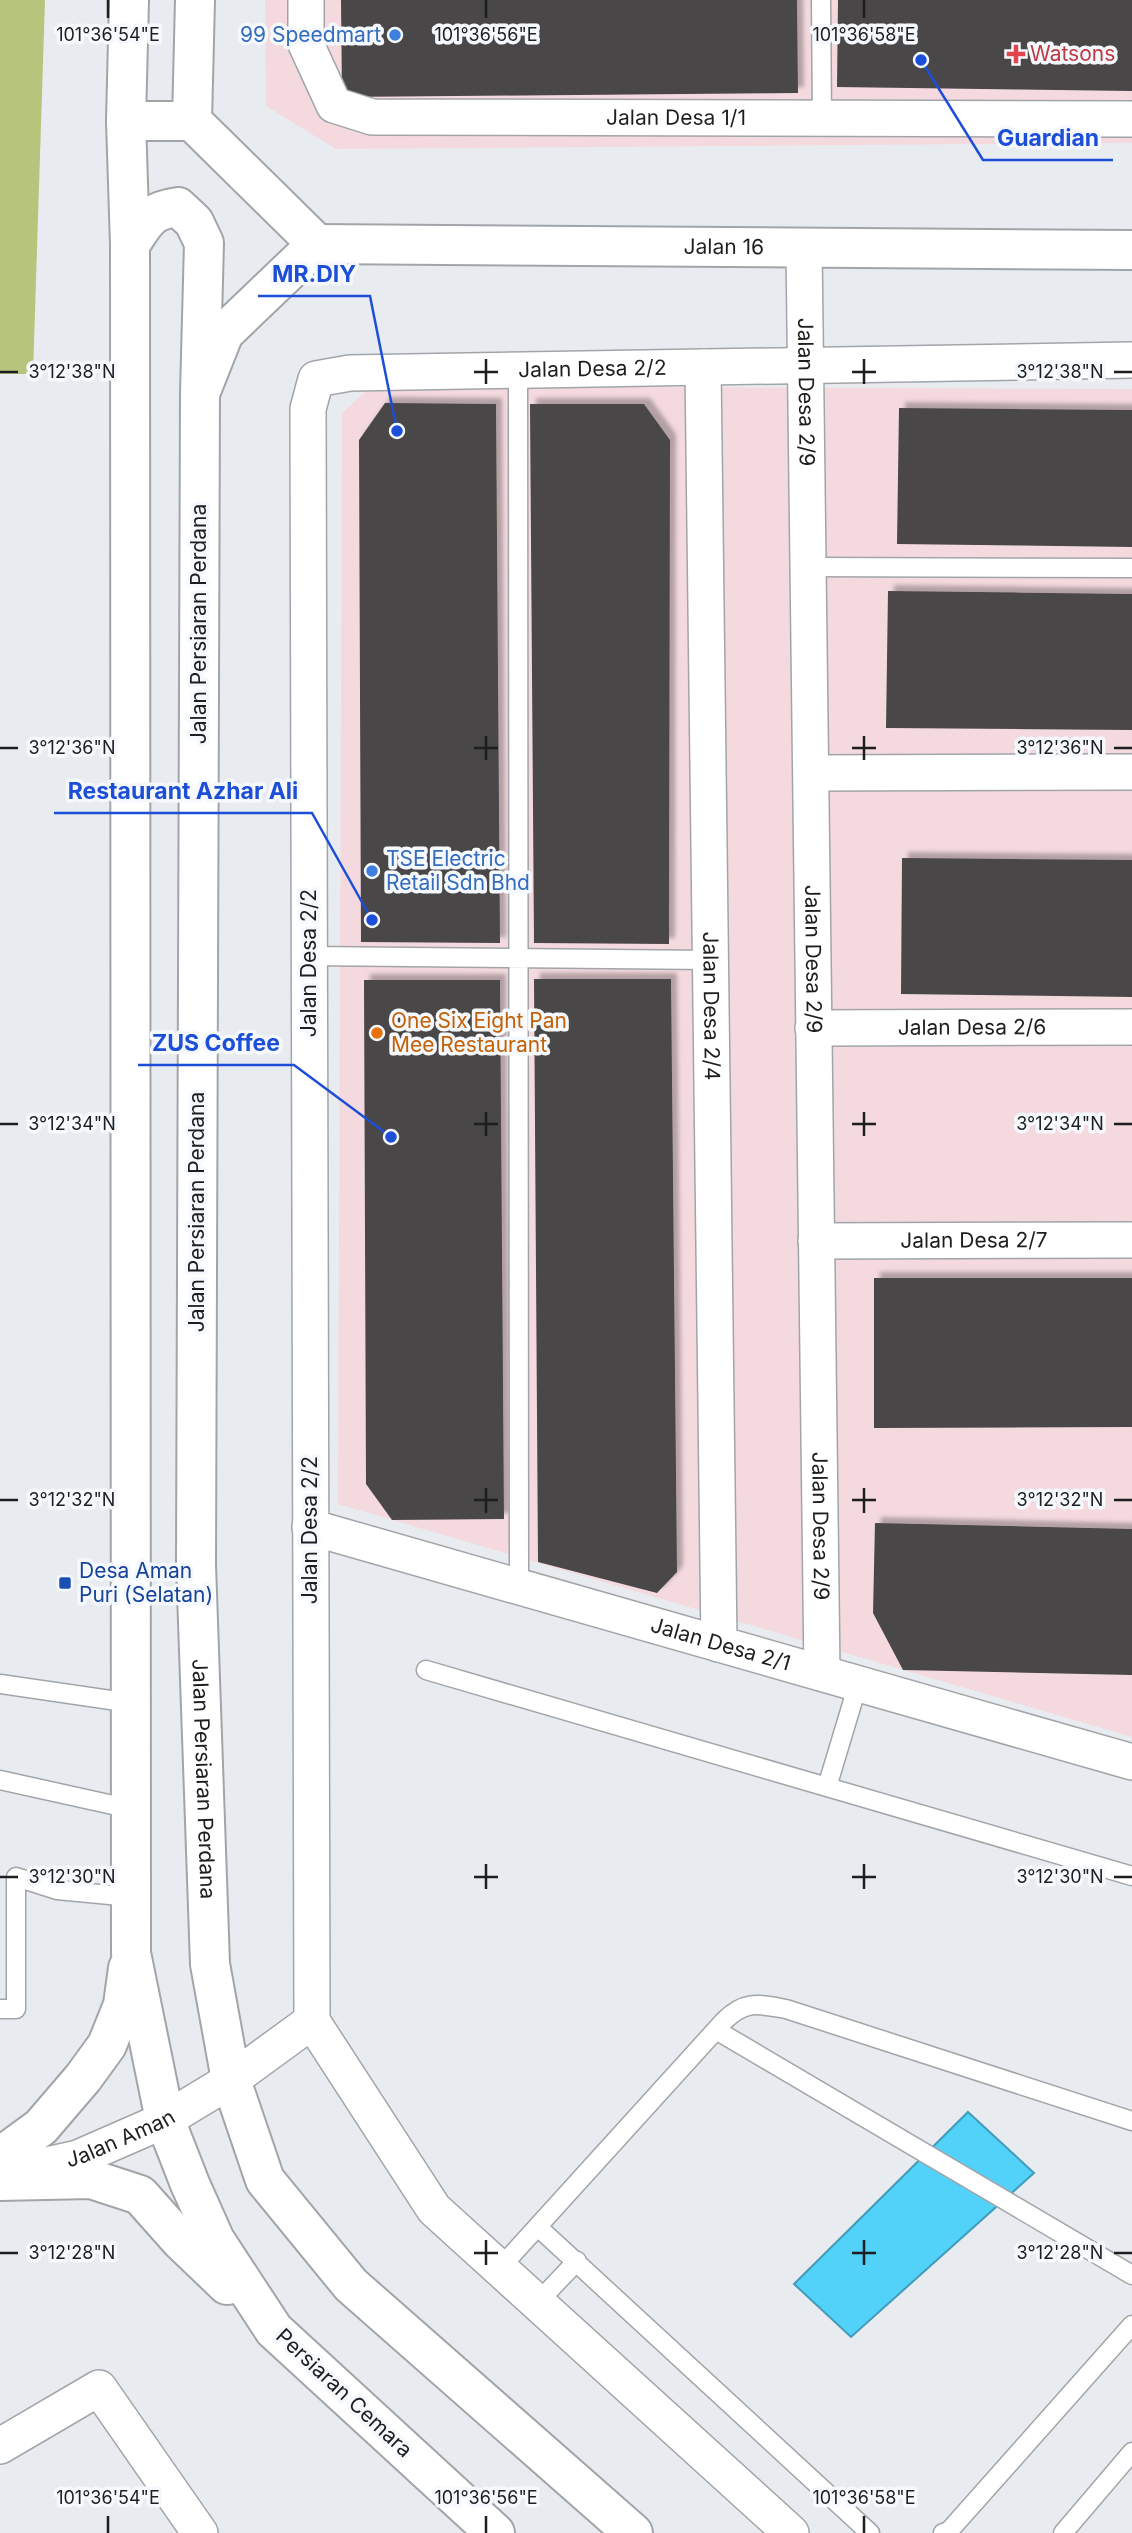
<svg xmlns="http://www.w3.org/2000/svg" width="1132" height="2533" viewBox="0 0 1132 2533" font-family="Inter,sans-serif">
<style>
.commercial{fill:#f4dadf}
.green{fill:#b6c57c}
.water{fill:#52d1f9;stroke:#429bb8;stroke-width:2}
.building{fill:#4a4647;filter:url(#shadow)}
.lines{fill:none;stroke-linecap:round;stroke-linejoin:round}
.service-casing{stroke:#a1a5a9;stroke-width:21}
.minor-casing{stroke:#a1a5a9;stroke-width:38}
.tertiary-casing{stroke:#a1a5a9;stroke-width:42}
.secondary-casing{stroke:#a1a5a9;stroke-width:42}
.service{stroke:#fff;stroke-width:18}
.minor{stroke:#fff;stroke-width:35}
.tertiary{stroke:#fff;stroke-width:38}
.secondary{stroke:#fff;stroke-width:38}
.ticks{fill:none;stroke:#1c1e1f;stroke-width:2.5}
.shop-dot{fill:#3f7fe0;stroke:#f5f9fd;stroke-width:2.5}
.health-dot{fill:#e0444e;stroke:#f5f9fd;stroke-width:2.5}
.food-dot{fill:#e8710a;stroke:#f5f9fd;stroke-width:2.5}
.transit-dot{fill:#1a4fb4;stroke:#f5f9fd;stroke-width:2.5}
.labels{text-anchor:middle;stroke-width:7;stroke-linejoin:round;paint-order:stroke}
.shop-label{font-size:21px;fill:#366cbe;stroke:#f5f9fd;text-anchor:end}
.health-label{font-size:21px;fill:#be3a42;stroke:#f5f9fd;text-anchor:start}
.street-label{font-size:21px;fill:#1c1e1f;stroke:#f5f9fd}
.food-label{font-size:21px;fill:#c56008;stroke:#f5f9fd;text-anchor:start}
.transit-label{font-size:21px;fill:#164399;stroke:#f5f9fd;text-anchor:start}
.ticks-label{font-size:18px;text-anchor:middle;fill:#1c1e1f;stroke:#f5f9fd;stroke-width:7;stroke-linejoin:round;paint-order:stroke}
.leader{fill:none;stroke:#1d4ed8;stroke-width:2.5}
.callout-dot{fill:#1d4ed8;stroke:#f5f9fd;stroke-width:2.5}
.callout-label{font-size:23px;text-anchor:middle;font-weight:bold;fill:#1d4ed8;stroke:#f5f9fd;stroke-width:7;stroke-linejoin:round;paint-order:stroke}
</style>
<defs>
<filter id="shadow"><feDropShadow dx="6" dy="-6" stdDeviation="2" flood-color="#0004"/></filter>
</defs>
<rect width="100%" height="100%" fill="#e8ecf0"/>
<path class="commercial" d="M 265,0 L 1132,0 L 1132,143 L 336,149 L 266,106 Z
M 372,386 L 1132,389 L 1132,1737 L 338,1504 L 342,413 Z"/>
<path class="green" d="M 0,0 L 45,0 L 33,374 L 0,374 Z"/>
<path class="water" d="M 968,2112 L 1034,2173 L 851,2337 L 794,2284 Z"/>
<path class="building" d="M 341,0 L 797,0 L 798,93 L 342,97 Z
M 838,0 L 1132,0 L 1132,91 L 837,87 Z
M 385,403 L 496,404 L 500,943 L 361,942 L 359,440 Z
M 530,404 L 644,404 L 670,440 L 669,944 L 534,943 Z
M 899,408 L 1132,410 L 1132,547 L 897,544 Z
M 888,591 L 1132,594 L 1132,730 L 886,728 Z
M 902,858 L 1132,860 L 1132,997 L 901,994 Z
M 534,979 L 671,979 L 677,1572 L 657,1593 L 538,1562 Z
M 364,980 L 500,980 L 504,1519 L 392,1520 L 366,1484 Z
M 874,1278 L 1132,1278 L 1132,1427 L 874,1428 Z
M 875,1523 L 1132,1529 L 1132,1675 L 903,1670 L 873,1613 Z"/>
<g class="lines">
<g class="service-casing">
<path id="service" d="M 821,0 L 822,118
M 518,370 L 519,1587
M 808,567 L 1132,568
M 309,956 L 710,960
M 426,1670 L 1132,1876
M 0,1684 L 131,1703
M 0,1780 L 131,1809
M 827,1787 L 858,1684
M 0,2009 L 16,2009 L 16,1877 L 57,1890 L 131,1897
M 716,2030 L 1132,2275
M 539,2228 L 870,2533
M 500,2268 L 724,2021 C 745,2000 759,2004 786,2009 L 1132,2121
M 538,2302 L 577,2261
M 943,2533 L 949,2531 L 1132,2325
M 1063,2533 L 1132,2452"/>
</g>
<g class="minor-casing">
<g id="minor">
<path id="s1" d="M 306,0 L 306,44 L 334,105 L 372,117 L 1132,119"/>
<path id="s2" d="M 804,247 L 822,1673"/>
<path id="s3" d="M 703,367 L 719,1644"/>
<path d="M 811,773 L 1132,772"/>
<path id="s4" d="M 813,1028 L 1132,1027"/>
<path id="s5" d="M 816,1241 L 1132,1240"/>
<path id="s6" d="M 310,1527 L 1132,1762"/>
<path id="s7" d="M 312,2021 L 308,409 L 316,379 L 350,373 L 1132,360"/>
<path d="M 312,2021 L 434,2209 L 791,2533"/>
<path id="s8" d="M 19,2171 L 78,2158 L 165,2120 L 231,2080 L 312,2021"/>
<path d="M 0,2446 L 99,2388 L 200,2533"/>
</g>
</g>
<g class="tertiary-casing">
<g id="tertiary">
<path d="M 129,0 L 126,121 L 130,245"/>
<path d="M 126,121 L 192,121"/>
<path d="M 192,121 L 317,244"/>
<path d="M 192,121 L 195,0"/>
<path id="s9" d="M 201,391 L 224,333 L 317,244 L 1132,250"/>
</g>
</g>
<g class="secondary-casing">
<g id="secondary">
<path d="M 0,2157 L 41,2127 L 83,2078 L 107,2045 L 123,2005 L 128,1968"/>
<path d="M 0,2181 L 91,2179 L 140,2195 L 180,2240 L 227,2285"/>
<path id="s10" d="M 495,2533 L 274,2330 L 215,2240 L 190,2184 L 165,2120 L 131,1953 L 130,245 C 146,221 148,211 178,207 L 194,222 L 204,243 L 200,393 L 196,1565 L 210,1964 L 231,2080 L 265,2180 L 351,2285 L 633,2533"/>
</g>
</g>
<use href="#service" class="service"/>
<use href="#minor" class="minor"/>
<use href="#tertiary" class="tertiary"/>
<use href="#secondary" class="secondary"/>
</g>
<path class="ticks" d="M 108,0 L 108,18M 486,0 L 486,18M 864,0 L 864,18M 486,359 L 486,384M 864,359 L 864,384M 0,372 L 18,372M 474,372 L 498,372M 852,372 L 876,372M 1114,372 L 1132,372M 486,736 L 486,760M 864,736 L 864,760M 0,748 L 18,748M 474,748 L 498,748M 852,748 L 876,748M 1114,748 L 1132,748M 486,1112 L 486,1136M 864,1112 L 864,1136M 0,1124 L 18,1124M 474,1124 L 498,1124M 852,1124 L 876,1124M 1114,1124 L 1132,1124M 486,1488 L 486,1513M 864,1488 L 864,1513M 0,1500 L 18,1500M 474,1500 L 498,1500M 852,1500 L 876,1500M 1114,1500 L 1132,1500M 486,1864 L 486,1889M 864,1864 L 864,1889M 0,1877 L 18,1877M 474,1877 L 498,1877M 852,1877 L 876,1877M 1114,1877 L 1132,1877M 486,2240 L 486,2265M 864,2240 L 864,2265M 0,2253 L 18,2253M 474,2253 L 498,2253M 852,2253 L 876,2253M 1114,2253 L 1132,2253M 108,2516 L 108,2533M 486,2516 L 486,2533M 864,2516 L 864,2533"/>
<g class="shop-dot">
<circle cx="395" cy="35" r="7"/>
<circle cx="372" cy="871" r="7"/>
</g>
<path class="health-dot" d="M1012.5 43.5h7v7h7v7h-7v7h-7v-7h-7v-7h7z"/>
<circle class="food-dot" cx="377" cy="1033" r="7"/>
<rect class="transit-dot" x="58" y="1576" width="14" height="14" rx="3.5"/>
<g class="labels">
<g class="shop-label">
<text x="381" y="42">99 Speedmart</text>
<text x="386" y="866" text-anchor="start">TSE Electric<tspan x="386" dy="24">Retail Sdn Bhd</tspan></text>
</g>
<g class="health-label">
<text x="1030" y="61">Watsons</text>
</g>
<g class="street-label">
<text dy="7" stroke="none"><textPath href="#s1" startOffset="455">Jalan Desa 1/1</textPath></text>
<text dy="7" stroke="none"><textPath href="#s9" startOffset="598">Jalan 16</textPath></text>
<text dy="7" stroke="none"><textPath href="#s7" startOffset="1920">Jalan Desa 2/2</textPath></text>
<text dy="7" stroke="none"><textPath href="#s2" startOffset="145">Jalan Desa 2/9</textPath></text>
<text transform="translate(199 624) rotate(-90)" y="7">Jalan Persiaran Perdana</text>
<text dy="7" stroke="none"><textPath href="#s2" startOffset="712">Jalan Desa 2/9</textPath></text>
<text transform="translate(309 963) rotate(-90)" y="7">Jalan Desa 2/2</text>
<text dy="7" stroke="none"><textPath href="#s3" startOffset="639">Jalan Desa 2/4</textPath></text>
<text dy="7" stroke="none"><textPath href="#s4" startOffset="159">Jalan Desa 2/6</textPath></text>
<text transform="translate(197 1212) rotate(-90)" y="7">Jalan Persiaran Perdana</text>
<text dy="7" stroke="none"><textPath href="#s5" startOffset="158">Jalan Desa 2/7</textPath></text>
<text dy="7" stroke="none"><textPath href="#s2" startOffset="1279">Jalan Desa 2/9</textPath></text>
<text transform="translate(310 1530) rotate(-90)" y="7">Jalan Desa 2/2</text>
<text dy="7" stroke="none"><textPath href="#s6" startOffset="427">Jalan Desa 2/1</textPath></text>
<text dy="7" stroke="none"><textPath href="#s10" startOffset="4062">Jalan Persiaran Perdana</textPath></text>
<text dy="7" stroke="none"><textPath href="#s8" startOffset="107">Jalan Aman</textPath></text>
<text transform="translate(344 2393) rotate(43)" y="7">Persiaran Cemara</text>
</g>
<g class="food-label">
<text x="391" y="1028">One Six Eight Pan<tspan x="391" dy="24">Mee Restaurant</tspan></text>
</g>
<g class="transit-label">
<text x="79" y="1578">Desa Aman<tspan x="79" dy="24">Puri (Selatan)</tspan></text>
</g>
</g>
<g class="ticks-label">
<text x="108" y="41">101°36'54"E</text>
<text x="486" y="41">101°36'56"E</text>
<text x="864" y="41">101°36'58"E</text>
<text x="72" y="378">3°12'38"N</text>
<text x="1060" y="378">3°12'38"N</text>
<text x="72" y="754">3°12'36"N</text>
<text x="1060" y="754">3°12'36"N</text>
<text x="72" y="1130">3°12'34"N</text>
<text x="1060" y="1130">3°12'34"N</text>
<text x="72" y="1506">3°12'32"N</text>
<text x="1060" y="1506">3°12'32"N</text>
<text x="72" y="1883">3°12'30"N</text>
<text x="1060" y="1883">3°12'30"N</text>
<text x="72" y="2259">3°12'28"N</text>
<text x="1060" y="2259">3°12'28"N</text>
<text x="108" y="2504">101°36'54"E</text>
<text x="486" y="2504">101°36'56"E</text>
<text x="864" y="2504">101°36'58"E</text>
</g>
<path class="leader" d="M921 60L983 160H1113M397 431L370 296H258M372 920L312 813H54M391 1137L294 1065H138"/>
<g class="callout-dot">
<circle cx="921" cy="60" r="7"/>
<circle cx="397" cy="431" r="7"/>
<circle cx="372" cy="920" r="7"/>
<circle cx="391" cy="1137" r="7"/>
</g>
<g class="callout-label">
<text x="1048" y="146">Guardian</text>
<text x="314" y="282">MR.DIY</text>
<text x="183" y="799">Restaurant Azhar Ali</text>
<text x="216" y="1051">ZUS Coffee</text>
</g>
</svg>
